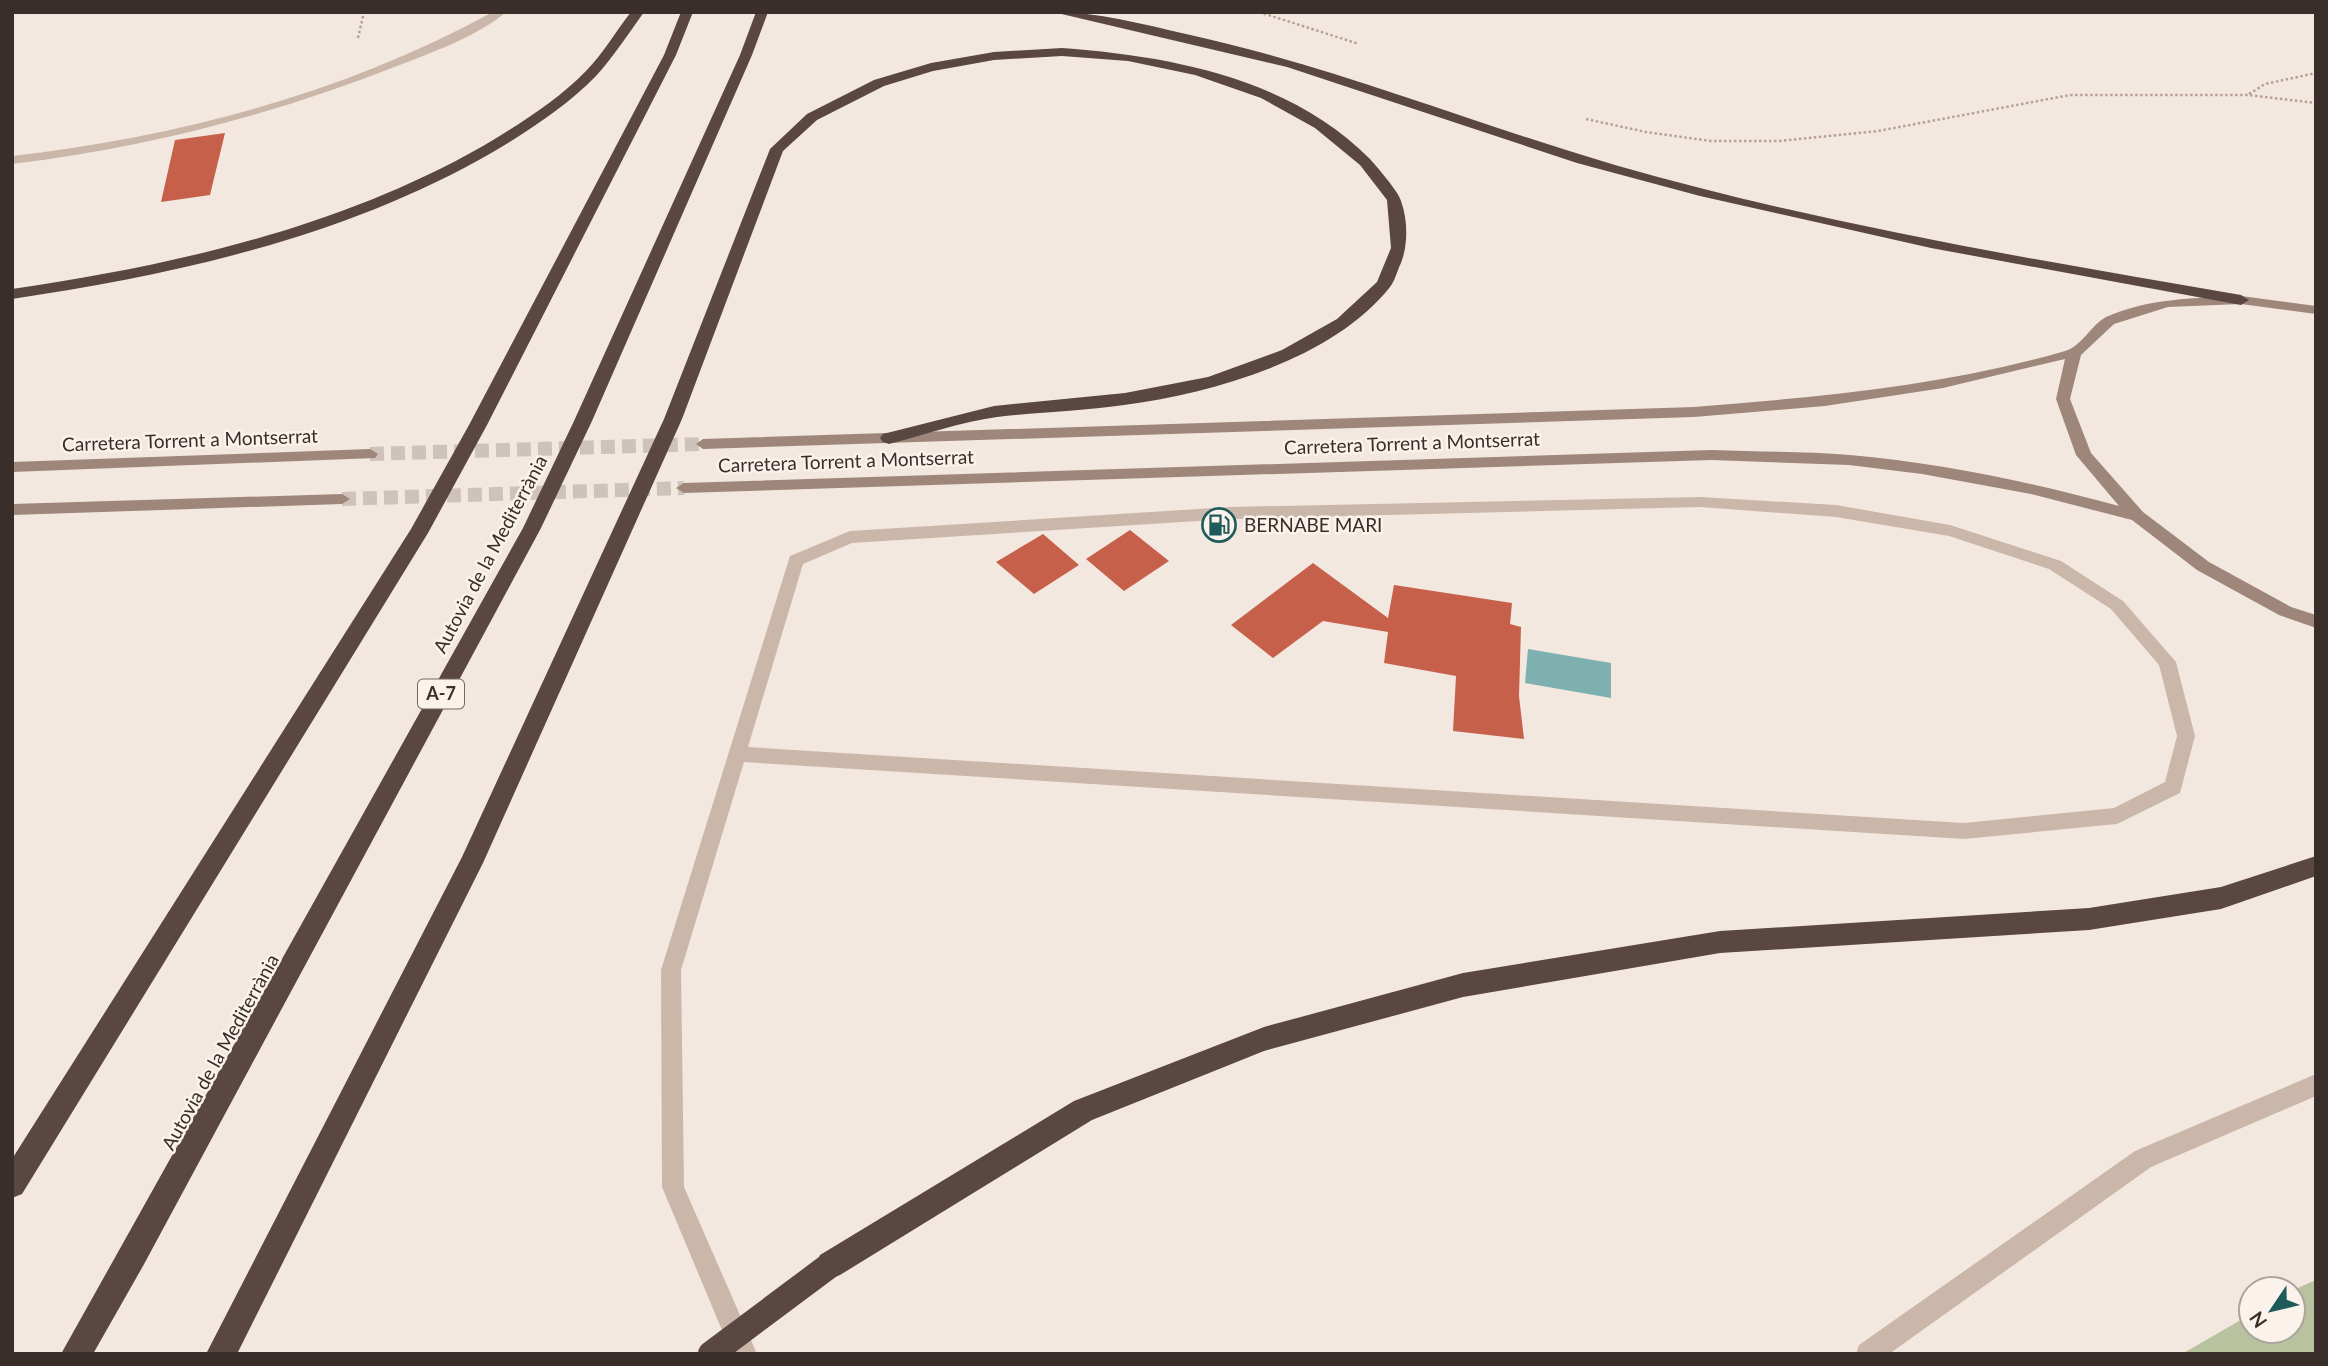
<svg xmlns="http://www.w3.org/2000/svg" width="2328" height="1366" viewBox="0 0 2328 1366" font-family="Lato,sans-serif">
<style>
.green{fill:#b8c29e}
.water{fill:#7db0af}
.building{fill:#c6604a}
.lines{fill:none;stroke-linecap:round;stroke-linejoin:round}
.secondary-tunnel{stroke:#cec3bb;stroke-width:14;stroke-dasharray:14 7;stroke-linecap:butt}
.path{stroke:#b7a194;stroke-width:2.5;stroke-dasharray:2.5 2.5;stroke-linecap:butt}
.service{fill:#cbb7aa;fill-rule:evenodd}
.minor{fill:#cbb7aa;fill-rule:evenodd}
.secondary{fill:#9f867b;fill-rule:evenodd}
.motorway{fill:#5a4741;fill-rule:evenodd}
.motorway-bridge{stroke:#5a4741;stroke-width:26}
.labels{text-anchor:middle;stroke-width:5;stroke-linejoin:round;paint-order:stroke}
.shield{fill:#faf2eb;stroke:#736964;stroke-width:2}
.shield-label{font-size:18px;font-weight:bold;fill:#392e2a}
.street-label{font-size:19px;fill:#392e2a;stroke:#faf2eb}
.poi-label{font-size:19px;fill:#392e2a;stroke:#faf2eb;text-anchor:start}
</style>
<rect width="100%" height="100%" fill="#f3e8df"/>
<path class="green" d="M 2316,1280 L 2316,1354 L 2182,1354 L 2251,1314 L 2251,1331 L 2293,1331 L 2293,1290 Z"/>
<path class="water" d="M 1528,649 L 1611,663 L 1611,698 L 1525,683 Z"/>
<path class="building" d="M 225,133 L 210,195 L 161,202 L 175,140 Z
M 1130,530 L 1169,561 L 1124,591 L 1086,559 Z
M 1043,534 L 1079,565 L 1034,594 L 996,562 Z
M 1313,563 L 1388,618 L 1394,585 L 1512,603 L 1510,624 L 1521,627 L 1519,696 L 1524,739 L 1453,731 L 1456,676 L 1384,663 L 1388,632 L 1323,621 L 1273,658 L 1231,625 Z"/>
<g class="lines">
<path class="secondary-tunnel" d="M 370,454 L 703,444
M 342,499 L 684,488"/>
<path class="path" d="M 1259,12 L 1359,44
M 358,38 L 364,12
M 2249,94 L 2265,84 L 2316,73
M 1586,119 L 1646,132 L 1711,141 L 1780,141 L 1878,131 L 2070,95 L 2248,95 L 2316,103"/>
<path class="service" d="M 1700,497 L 1836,505 L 1950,525 L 2061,561 L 2123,601 L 2176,662 L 2195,736 L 2180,793 L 2117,824 L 1964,839 L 744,762 L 681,970 L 684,1187 L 757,1354 L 732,1354 L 662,1187 L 661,970 L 790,556 L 850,531 L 1230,507 ZM 1700,507 L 1836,517 L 1949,536 L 2049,569 L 2111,609 L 2159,665 L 2177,736 L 2165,782 L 2114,808 L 1964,823 L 748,747 L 803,564 L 852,543 L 1230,519 Z
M 2316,1074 L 2316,1096 L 2151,1167 L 1889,1354 L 1856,1354 L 1859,1345 L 2135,1151 Z"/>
<path class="minor" d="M 493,12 L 506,12 C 478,36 431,53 397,66 C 273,115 144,148 12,164 L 12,156 C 179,137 345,93 493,12 Z"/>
<path class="secondary" d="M 2241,296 L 2316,306 L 2316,314 L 2241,304 L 2168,307 L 2114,324 L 2081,355 L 2070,399 L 2091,453 L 2143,512 L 2209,562 L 2291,607 L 2316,615 L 2316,628 L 2279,615 L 2197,570 L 2132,520 L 2031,494 L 1922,474 L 1849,465 L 1711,460 L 684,493 L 676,488 L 684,483 L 1711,450 C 1757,452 1804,451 1850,455 C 1941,463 2031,482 2119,506 L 2076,455 L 2056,399 L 2065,359 L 1943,388 L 1825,406 L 1694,417 L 703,449 L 696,444 L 703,439 L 1694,407 C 1818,397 1945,386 2065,351 C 2082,346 2091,325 2106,317 C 2149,298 2195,298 2241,296 Z
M 370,449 L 378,454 L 375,458 L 12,472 L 12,462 Z
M 342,494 L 350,499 L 342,504 L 12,515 L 12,504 Z"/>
<path class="motorway" d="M 631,12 L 644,12 C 629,33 613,57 596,76 C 568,105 527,132 493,152 C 346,237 178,274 12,299 L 12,289 C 175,265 339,228 483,146 C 518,125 557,101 586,71 C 603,54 616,31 631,12 Z
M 681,12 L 693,12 L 676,55 L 487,425 L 428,533 L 22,1194 L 12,1198 L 12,1159 L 411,529 L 469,425 L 664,55 Z
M 756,12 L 768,12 L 752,55 L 592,421 L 541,528 L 143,1266 L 93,1354 L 61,1354 L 523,528 L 574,421 L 740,55 Z
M 1053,12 C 1098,12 1142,24 1186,34 C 1333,66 1471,123 1615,165 C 1820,224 2031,259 2241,295 L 2249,300 L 2241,305 L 1931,248 L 1700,196 L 1577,163 L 1287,67 Z
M 1062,48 C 1170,56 1290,78 1370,159 C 1377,167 1398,191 1401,201 C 1408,220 1408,245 1401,263 C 1397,271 1395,281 1390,287 C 1332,360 1212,393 1124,405 C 1082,411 1039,412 997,417 C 961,422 924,435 889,444 L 883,442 L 880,438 L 883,434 L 994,406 L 1125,393 L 1208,377 L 1282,350 L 1337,319 L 1377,282 L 1391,248 L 1387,200 L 1360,165 L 1315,128 L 1261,98 L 1195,75 L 1128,61 L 1062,56 L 994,60 L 933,71 L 884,86 L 817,120 L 783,151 L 682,419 L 483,863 L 237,1354 L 206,1354 L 462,857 L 664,419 L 770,149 L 807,114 L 874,80 L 931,63 L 994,52 Z
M 2316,856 L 2316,876 L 2221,909 L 2089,930 L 1720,953 L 1463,997 L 1264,1051 L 1092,1120 L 840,1275 L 830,1279 L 820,1275 L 816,1265 L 820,1255 L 1074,1101 L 1264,1027 L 1463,973 L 1720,931 L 2089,908 L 2221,887 Z"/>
<path class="motorway-bridge" d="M 711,1354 L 830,1265"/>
</g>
<defs>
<g id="fuel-ring" transform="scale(1.75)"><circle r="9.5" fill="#faf2eb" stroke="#1f5b5b" stroke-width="1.5"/><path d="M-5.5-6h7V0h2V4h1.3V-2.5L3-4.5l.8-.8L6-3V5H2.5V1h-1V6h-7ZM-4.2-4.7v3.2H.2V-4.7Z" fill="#1f5b5b"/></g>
</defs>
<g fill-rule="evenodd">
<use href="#fuel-ring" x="1219" y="525"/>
</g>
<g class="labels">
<rect class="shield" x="418" y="679.5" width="46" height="29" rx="5"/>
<g class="shield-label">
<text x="441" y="700">A-7</text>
</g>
<g class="street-label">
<text transform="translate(190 440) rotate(-2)" y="7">Carretera Torrent a Montserrat</text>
<text transform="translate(1412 443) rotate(-2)" y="7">Carretera Torrent a Montserrat</text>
<text transform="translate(846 461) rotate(-2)" y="7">Carretera Torrent a Montserrat</text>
<text transform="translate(490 554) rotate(-62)" y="7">Autovia de la Mediterrània</text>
<text transform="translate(220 1052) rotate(-61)" y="7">Autovia de la Mediterrània</text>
</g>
<g class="poi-label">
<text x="1244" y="532">BERNABE MARI</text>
</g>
</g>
<rect width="2328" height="1366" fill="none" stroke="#392e2a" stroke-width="28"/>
<g transform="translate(2272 1310) rotate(235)"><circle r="33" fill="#faf2eb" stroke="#ada49e" stroke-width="2"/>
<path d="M0-5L12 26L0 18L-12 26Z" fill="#1f5b5b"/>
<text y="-10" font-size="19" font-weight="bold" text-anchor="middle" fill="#392e2a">N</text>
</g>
</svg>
